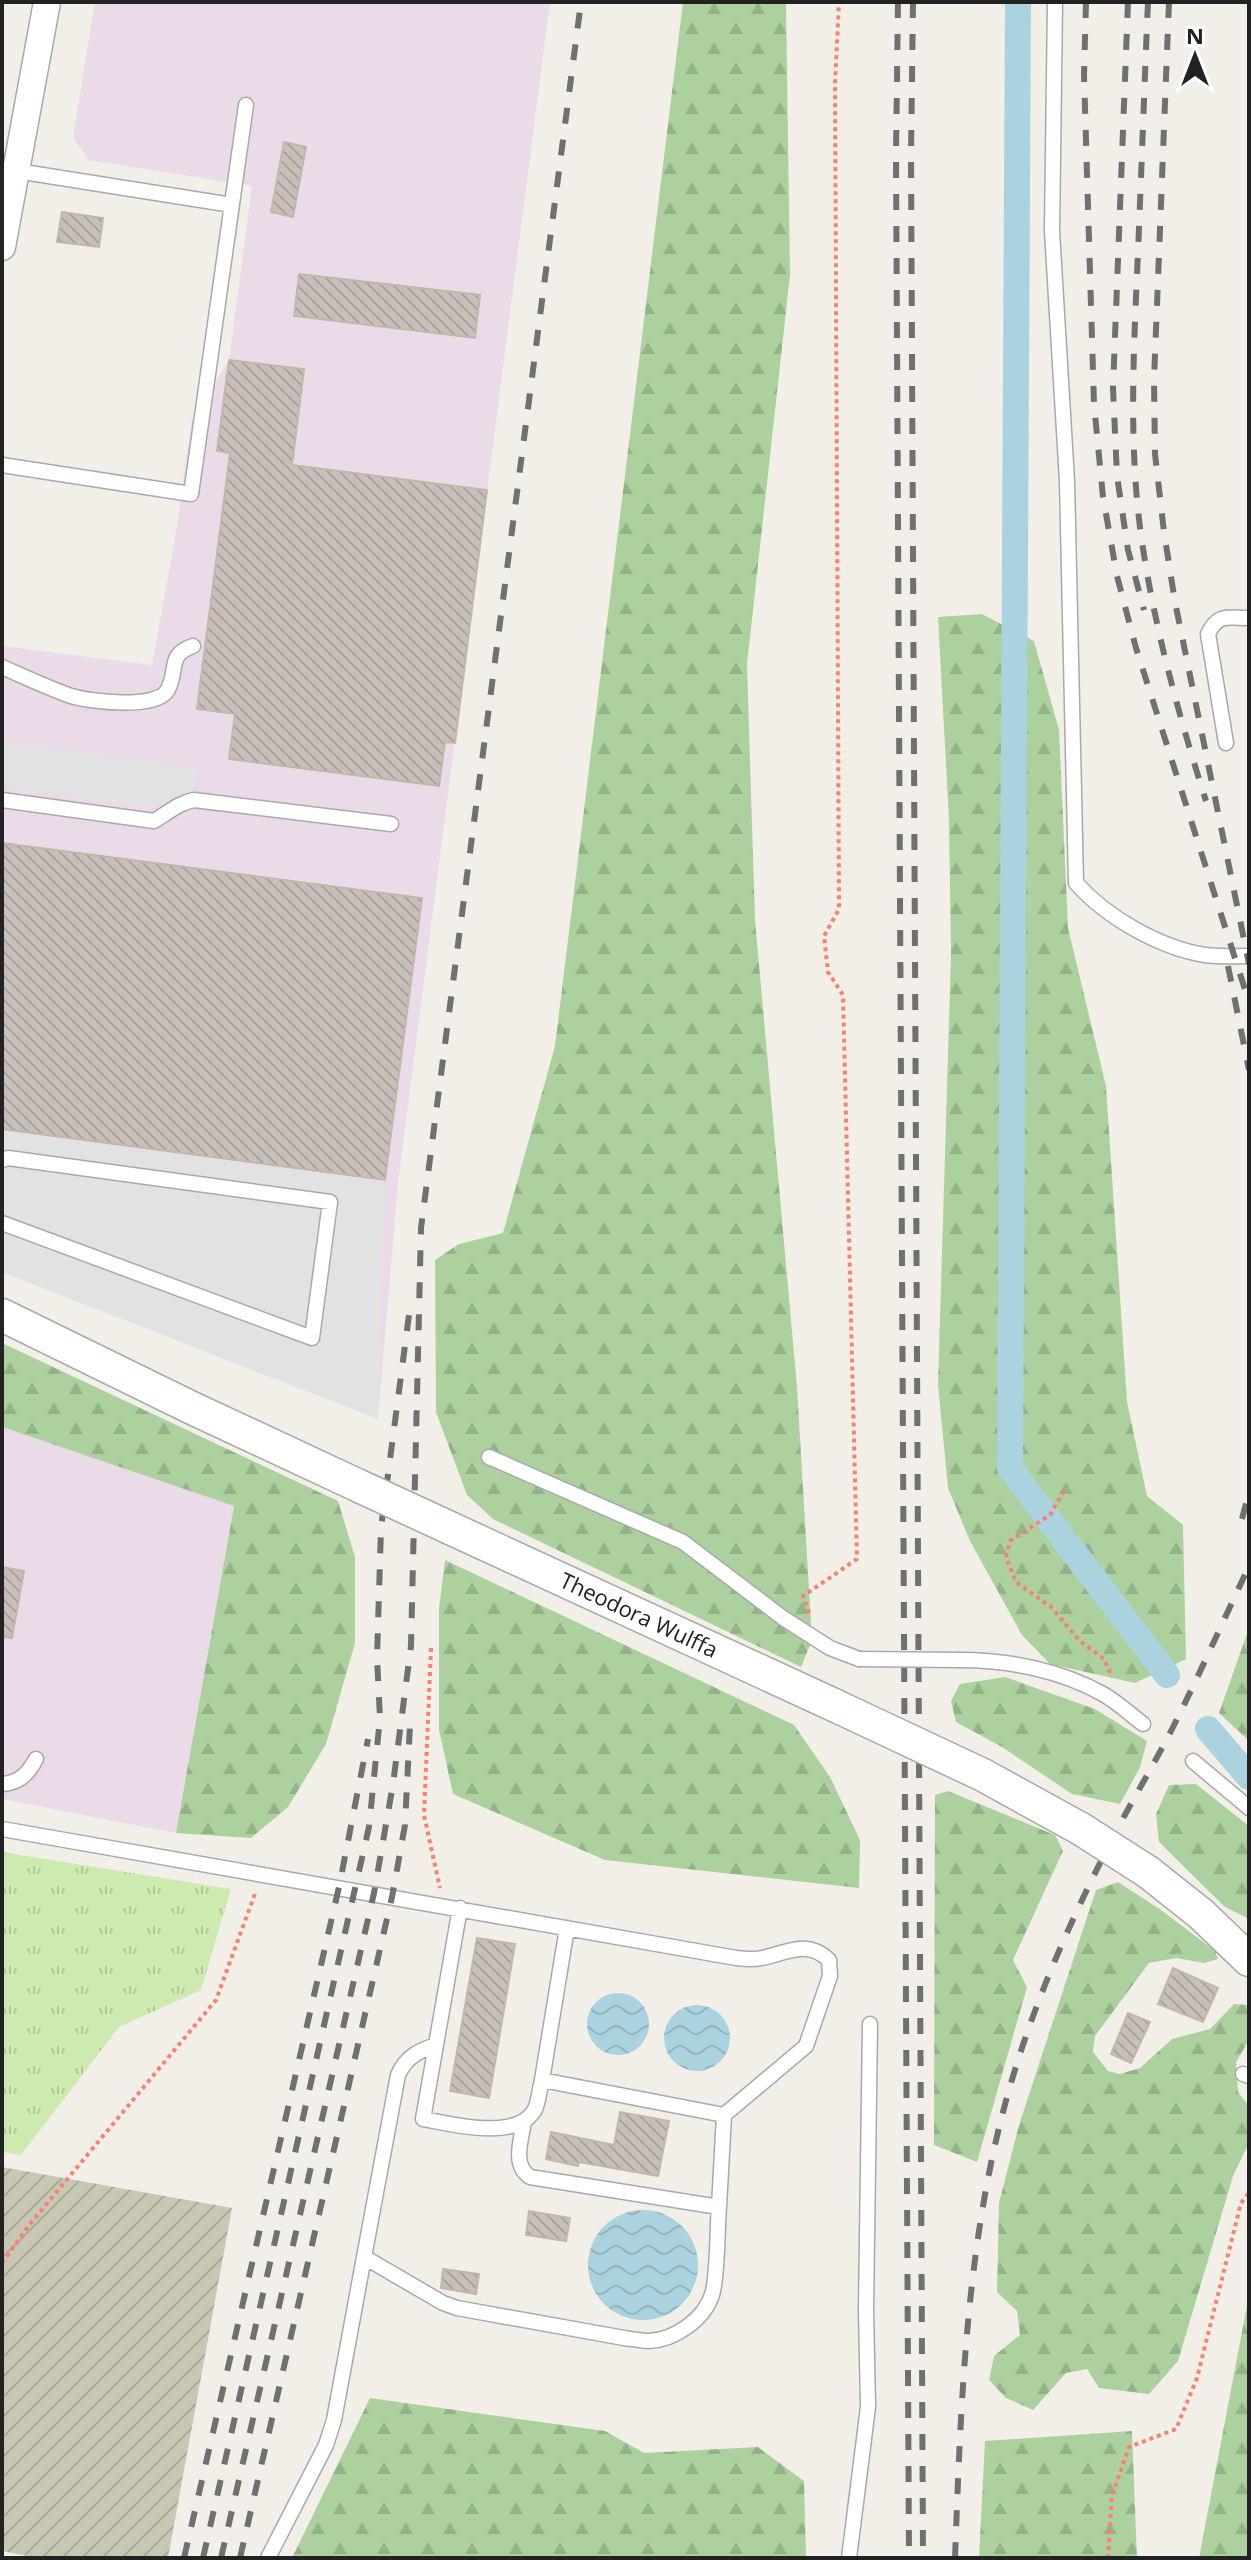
<svg xmlns="http://www.w3.org/2000/svg" width="1251" height="2560" viewBox="0 0 1251 2560" font-family="'Open Sans',sans-serif">
<style>
.industrial{fill:#ebdbe8}
.construction{fill:url(#construction-furrows)}
.grass{fill:url(#grass-tufts)}
.forest{fill:url(#forest-firs)}
.parking{fill:#e2e2e2}
.water{fill:url(#water-waves)}
.lines{fill:none;stroke-linecap:round;stroke-linejoin:round}
.canal{stroke:#aad3df;stroke-width:26}
.building{fill:url(#building-back-hatch);stroke:#c4b6ab;stroke-width:2}
.service-casing{stroke:#a9a9a9;stroke-width:17}
.minor-casing{stroke:#a9a9a9;stroke-width:29}
.tertiary-casing{stroke:#a9a9a9;stroke-width:35}
.path{stroke:#fa8072;stroke-width:4;stroke-dasharray:4 4;stroke-linecap:butt}
.service{stroke:#fff;stroke-width:14}
.minor{stroke:#fff;stroke-width:26}
.tertiary{stroke:#fff;stroke-width:32}
.rail{stroke:#707070;stroke-width:6;stroke-dasharray:16 16;stroke-linecap:butt}
.service-bridge-casing{stroke:#a9a9a9;stroke-width:17;stroke-linecap:butt}
.tertiary-bridge-casing{stroke:#a9a9a9;stroke-width:35;stroke-linecap:butt}
.service-bridge{stroke:#fff;stroke-width:14}
.tertiary-bridge{stroke:#fff;stroke-width:32}
.labels{text-anchor:middle;stroke-width:6;stroke-linejoin:round;paint-order:stroke}
.street-label{font-size:22px;fill:#222;stroke:#fff}
</style>
<defs>
<pattern id="construction-furrows" width="10" height="10" patternUnits="userSpaceOnUse" patternTransform="scale(2)"><rect width="10" height="10" fill="#c7c7b4"/><path d="M-1 1l2-2M0 10L10 0M9 11l2-2" fill="none" stroke="#abab9a"/></pattern>
<pattern id="grass-tufts" width="24" height="20" patternUnits="userSpaceOnUse" patternTransform="scale(2)"><rect width="24" height="20" fill="#cdebb0"/><path d="M3 7l-1-3M5 7V3M7 7l1-3M15 17l-1-3M17 17v-4M19 17l1-3" fill="none" stroke="#b0c997"/></pattern>
<pattern id="forest-firs" width="22" height="20" patternUnits="userSpaceOnUse" patternTransform="scale(2)"><rect width="22" height="20" fill="#add19e"/><path d="M5 1l3.5 6h-7zM16 11l3.5 6h-7z" fill="#95b388"/></pattern>
<pattern id="water-waves" width="16" height="10" patternUnits="userSpaceOnUse" patternTransform="scale(2)"><rect width="16" height="10" fill="#aad3df"/><path d="M0 5q4-4 8 0t8 0" fill="none" stroke="#92b5bf"/></pattern>
<pattern id="building-back-hatch" width="6" height="6" patternUnits="userSpaceOnUse" patternTransform="scale(2)"><rect width="6" height="6" fill="#c7bfb8"/><path d="M-1 5l2 2M0 0l6 6M5-1l2 2" fill="none" stroke="#aba49e"/></pattern>
</defs>
<rect width="100%" height="100%" fill="#f2efe9"/>
<path class="industrial" d="M 95,2 L 550,2 L 398,1183 L 378,1419 L 2,1272 L 2,646 L 152,665 L 176,532 L 192,419 L 229,360 L 252,186 L 88,160 L 73,137 Z
M 2,1427 L 234,1506 L 176,1833 L 2,1799 Z"/>
<path class="construction" d="M 2,2167 L 232,2208 L 168,2558 L 37,2558 L 2,2551 Z"/>
<path class="grass" d="M 2,1852 L 231,1889 L 201,1990 L 119,2027 L 21,2155 L 2,2152 Z"/>
<path class="forest" d="M 683,2 L 786,2 L 790,275 L 747,664 L 755,920 L 797,1387 L 812,1640 L 801,1667 L 493,1519 L 467,1495 L 436,1412 L 435,1260 L 459,1244 L 503,1233 L 555,1046 Z
M 982,614 L 1034,641 L 1059,730 L 1068,928 L 1106,1086 L 1127,1402 L 1147,1496 L 1183,1525 L 1186,1659 L 1135,1683 L 1050,1664 L 1022,1635 L 970,1541 L 948,1488 L 938,1385 L 951,955 L 949,820 L 938,617 Z
M 2,1343 L 338,1501 L 355,1557 L 355,1643 L 326,1744 L 288,1807 L 251,1838 L 176,1833 L 234,1506 L 2,1427 Z
M 445,1560 L 794,1725 L 830,1777 L 860,1840 L 859,1888 L 605,1860 L 453,1794 L 439,1730 L 439,1608 Z
M 1249,1628 L 1249,1741 L 1219,1713 Z
M 1005,1677 L 1095,1709 L 1147,1741 L 1140,1767 L 1120,1804 L 1072,1794 L 1002,1747 L 956,1722 L 951,1701 L 960,1684 Z
M 1196,1784 L 1249,1826 L 1249,1919 L 1225,1907 L 1159,1842 L 1156,1814 L 1169,1785 Z
M 948,1791 L 1055,1835 L 1063,1851 L 1013,1960 L 1027,1987 L 977,2162 L 934,2145 L 935,1795 Z
M 1118,1882 L 1161,1910 L 1215,1951 L 1218,1959 L 1204,1963 L 1176,1958 L 1149,1963 L 1095,2036 L 1093,2052 L 1108,2071 L 1120,2074 L 1140,2068 L 1172,2039 L 1210,2029 L 1234,2004 L 1249,2005 L 1249,2040 L 1236,2062 L 1238,2092 L 1249,2106 L 1249,2143 L 1233,2176 L 1178,2361 L 1149,2394 L 1099,2388 L 1087,2369 L 1066,2373 L 1033,2410 L 1006,2398 L 989,2380 L 994,2356 L 1020,2335 L 1017,2311 L 997,2292 L 999,2203 L 1019,2125 L 1096,1890 Z
M 1249,2295 L 1249,2558 L 1199,2558 Z
M 370,2398 L 605,2431 L 644,2453 L 758,2447 L 804,2481 L 806,2558 L 292,2558 Z
M 1132,2431 L 1137,2558 L 979,2558 L 985,2441 Z"/>
<path class="parking" d="M 2,742 L 198,768 L 195,788 L 154,808 L 2,787 Z
M 2,1129 L 385,1180 L 378,1419 L 2,1272 Z"/>
<path class="water" d="M587 2024a31 31 0 1 1 62 0a31 31 0 1 1-62 0Z
M664 2038a33 33 0 1 1 66 0a33 33 0 1 1-66 0Z
M588 2265a55 55 0 1 1 110 0a55 55 0 1 1-110 0Z"/>
<g class="lines">
<path class="canal" d="M 1018,2 L 1010,1468 L 1167,1675
M 1208,1729 L 1249,1777"/>
</g>
<path class="building" d="M 284,142 L 306,147 L 293,217 L 271,212 Z
M 62,212 L 103,218 L 99,247 L 57,242 Z
M 299,274 L 480,295 L 475,338 L 294,316 Z
M 229,360 L 304,369 L 292,465 L 487,490 L 455,743 L 445,742 L 439,786 L 229,759 L 235,714 L 197,709 L 230,453 L 217,451 Z
M 2,843 L 422,898 L 385,1180 L 2,1129 Z
M 2,1567 L 24,1571 L 12,1638 L 2,1637 Z
M 477,1938 L 515,1944 L 489,2098 L 450,2091 Z
M 1173,1968 L 1218,1988 L 1203,2022 L 1158,2004 Z
M 1128,2013 L 1150,2022 L 1131,2063 L 1111,2054 Z
M 620,2112 L 669,2121 L 658,2176 L 579,2162 L 578,2166 L 546,2159 L 551,2132 L 614,2145 Z
M 529,2211 L 570,2218 L 566,2241 L 526,2235 Z
M 443,2269 L 479,2274 L 476,2294 L 441,2288 Z"/>
<g class="lines">
<g class="service-casing">
<path id="service" d="M 1055,2 L 1052,231 L 1067,481 L 1076,883 C 1106,917 1160,948 1205,955 C 1220,957 1234,956 1249,956
M 17,171 L 232,205
M 2,465 L 191,494 L 246,105
M 2,667 C 25,677 48,688 71,696 C 91,702 155,709 167,691 C 179,671 166,655 193,646
M 1226,743 L 1208,634 C 1218,613 1228,618 1249,618
M 2,800 L 154,821 C 168,813 178,803 194,800 L 391,824
M 2,1160 L 8,1158 L 330,1202 L 312,1338 L 2,1223
M 489,1457 L 683,1542 L 783,1618 L 830,1648 L 859,1659
M 960,1660 C 1008,1660 1060,1670 1103,1694 C 1117,1702 1130,1714 1143,1724
M 1193,1761 L 1249,1808
M 2,1784 C 19,1783 28,1774 36,1759
M 2,1829 L 736,1958 C 744,1959 753,1960 762,1958 C 787,1953 807,1939 829,1960 L 830,1976 L 806,2046 L 724,2115 L 542,2080 C 539,2090 539,2103 534,2111 C 515,2141 452,2124 423,2119 L 460,1908
M 436,2045 C 418,2051 406,2057 398,2075 L 364,2257 L 443,2303 L 457,2308 L 624,2338 C 632,2339 641,2341 649,2341 C 675,2340 704,2319 712,2295 C 718,2276 717,2229 719,2207
M 1243,2074 L 1249,2076
M 542,2080 L 567,1928
M 524,2122 C 521,2141 512,2165 530,2177 L 719,2207 L 724,2115
M 268,2558 L 326,2445 L 334,2420 L 364,2257
M 849,2558 L 868,2407 L 866,2310 L 870,2024"/>
</g>
<g class="minor-casing">
<path id="minor" d="M 2,247 L 47,2"/>
</g>
<g class="tertiary-casing">
<path id="tertiary" d="M 2,1315 L 192,1408 L 357,1485
M 450,1528 L 836,1706
M 983,1775 L 1081,1829
M 1148,1872 L 1201,1914 L 1249,1960"/>
</g>
<path class="path" d="M 1064,1491 L 1050,1515 L 1010,1541 L 1006,1557 L 1016,1582 L 1051,1607 L 1080,1641 L 1104,1659 L 1112,1677
M 809,1613 L 803,1596 L 857,1559 L 843,995 L 828,972 L 824,936 L 839,909 L 835,84 L 839,2
M 431,1648 L 424,1815 L 440,1888
M 2,2263 L 30,2224 L 216,2000 L 256,1891
M 1108,2558 L 1112,2495 L 1129,2447 L 1176,2429 L 1197,2378 L 1241,2203 L 1249,2193"/>
<use href="#service" class="service"/>
<use href="#minor" class="minor"/>
<use href="#tertiary" class="tertiary"/>
<path class="rail" d="M 898,2 L 896,155 L 909,2558
M 913,2 L 911,155 L 923,2558
M 1086,2 L 1084,75 L 1094,404 L 1103,497 L 1117,576 L 1136,648 L 1249,1002
M 1128,2 L 1113,388 L 1117,476 L 1128,550 L 1144,610
M 1148,2 C 1144,93 1141,184 1137,275 C 1133,364 1129,454 1142,542 C 1155,630 1179,716 1206,801
M 1169,2 L 1154,380 L 1155,454 L 1164,532 L 1175,602 L 1249,964
M 1228,966 L 1249,1070
M 1242,1519 L 1249,1492
M 184,2558 L 339,1887 L 368,1739
M 203,2558 L 369,1827 L 380,1718 L 377,1658 L 381,1528 L 409,1315
M 221,2558 L 374,1893 L 393,1784 L 411,1646 L 421,1228 L 581,2
M 240,2558 L 392,1897 L 405,1825 L 410,1725
M 955,2558 C 961,2400 966,2236 1011,2083 C 1037,1994 1076,1908 1119,1826 C 1138,1790 1159,1756 1177,1719 C 1202,1669 1225,1617 1249,1566"/>
<g class="service-bridge-casing">
<path id="service-bridge" d="M 859,1659 L 960,1660"/>
</g>
<g class="tertiary-bridge-casing">
<path id="tertiary-bridge" d="M 357,1485 L 450,1528
M 836,1706 L 983,1775
M 1081,1829 L 1148,1872"/>
</g>
<use href="#service-bridge" class="service-bridge"/>
<use href="#tertiary-bridge" class="tertiary-bridge"/>
</g>
<g class="labels">
<g class="street-label">
<text transform="translate(639 1615) rotate(25)" y="8">Theodora Wulffa</text>
</g>
</g>
<rect width="1251" height="2560" fill="none" stroke="#222222" stroke-width="8"/>
<g transform="translate(1195 56)" stroke="#ffffff" stroke-width="6" paint-order="stroke">
<path d="M0-6L14 30L0 20L-14 30Z" fill="#222222"/>
<text y="-12" font-size="22" font-weight="bold" text-anchor="middle" fill="#222222">N</text>
</g>
</svg>
